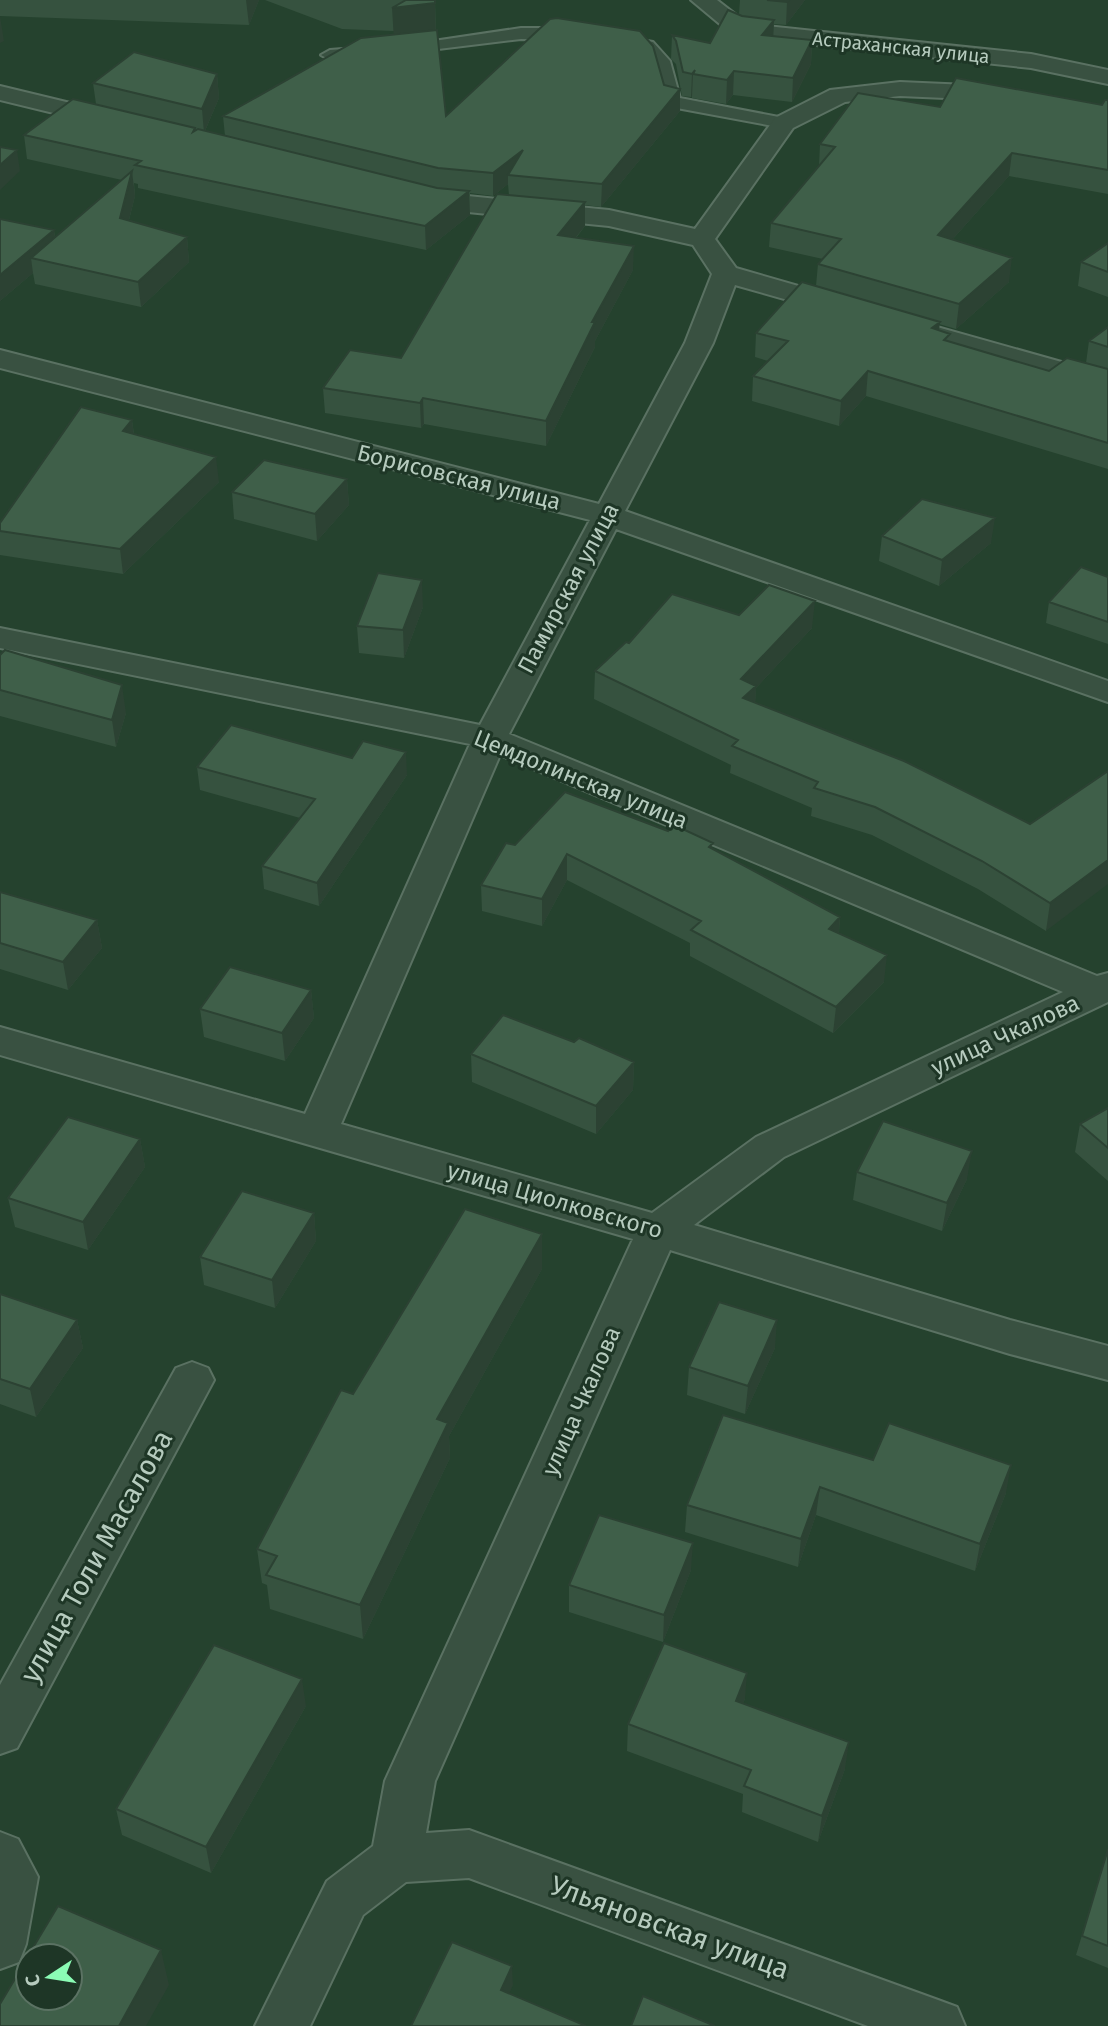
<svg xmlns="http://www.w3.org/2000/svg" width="1108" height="2026" viewBox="0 0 1108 2026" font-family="'Fira Sans',sans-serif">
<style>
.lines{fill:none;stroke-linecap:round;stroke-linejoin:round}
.service-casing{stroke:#5a7162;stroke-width:4}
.minor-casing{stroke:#5a7162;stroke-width:4}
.service{fill:#395141;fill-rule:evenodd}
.minor{fill:#395141;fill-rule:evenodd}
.wall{fill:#36523f}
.shaded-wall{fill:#2c4233}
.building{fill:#3f5f49;stroke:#2c4233;stroke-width:2}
.labels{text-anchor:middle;stroke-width:6;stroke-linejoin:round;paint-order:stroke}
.far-street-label{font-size:19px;fill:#b6cbbe;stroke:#1e3626}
.street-label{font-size:23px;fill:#b6cbbe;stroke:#1e3626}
.near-street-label{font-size:28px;fill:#b6cbbe;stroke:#1e3626}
</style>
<rect width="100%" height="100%" fill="#25422e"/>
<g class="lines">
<g class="service-casing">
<path id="service" d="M 521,28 L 557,28 L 580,31 L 583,35 L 574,40 L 521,39 L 381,56 L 330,60 L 321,55 L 330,50 L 420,43 Z
M 625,37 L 653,42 L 670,61 L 680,98 L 784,118 L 793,123 L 784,128 L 666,106 L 655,66 L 641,50 L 619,46 L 616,42 L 619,38 Z"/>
</g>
<g class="minor-casing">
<path id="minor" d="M 691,0 L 717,0 L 748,24 L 1031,54 L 1108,70 L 1108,84 L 1031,68 L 741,37 L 733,35 Z
M 900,82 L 968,85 L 1009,92 L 1012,97 L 1009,102 L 1000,104 L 968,99 L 900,96 L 845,102 L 793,128 L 715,239 L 736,268 L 854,302 L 858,308 L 854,314 L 844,316 L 735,285 L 713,343 L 625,511 L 1108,681 L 1108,702 L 616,529 L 509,734 L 1097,976 L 1108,973 L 1108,1002 L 784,1157 L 694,1225 L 1010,1320 L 1108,1346 L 1108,1380 L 1010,1354 L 670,1250 L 435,1781 L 426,1833 L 469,1830 L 938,2000 L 957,2007 L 965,2026 L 868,2026 L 469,1878 L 406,1882 L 363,1915 L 310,2026 L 255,2026 L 327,1881 L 373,1846 L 385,1781 L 633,1239 L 0,1055 L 0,1027 L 305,1114 L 470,744 L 0,648 L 0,628 L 480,725 L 590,520 L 0,368 L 0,350 L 599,504 L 685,343 L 712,274 L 693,245 L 609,226 L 438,209 L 409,202 L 405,196 L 409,190 L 418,188 L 438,193 L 609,210 L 695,229 L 775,118 L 830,90 ZM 500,755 L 1063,992 L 756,1137 L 652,1213 L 341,1124 Z
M 0,86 L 120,115 L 123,120 L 120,125 L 111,127 L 0,100 Z
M 898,316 L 1108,375 L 1108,393 L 888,330 L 884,324 L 888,318 Z
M 192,1362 L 208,1368 L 214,1380 L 17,1748 L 0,1754 L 0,1685 L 176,1368 Z
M 0,1832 L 18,1839 L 38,1877 L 26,1944 L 19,1962 L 0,1969 Z"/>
</g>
<use href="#service" class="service"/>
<use href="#minor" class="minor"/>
</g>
<path class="wall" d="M 0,0 L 259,0 L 249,25 L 0,16 Z
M 265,0 L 435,0 L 436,30 L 446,116 L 664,85 L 680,89 L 680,111 L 601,207 L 585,205 L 585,226 L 576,238 L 633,270 L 595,341 L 595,347 L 546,446 L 424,424 L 421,428 L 325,413 L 323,388 L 401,358 L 509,195 L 508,184 L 493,196 L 470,193 L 470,215 L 426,250 L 138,188 L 138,184 L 134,183 L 135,196 L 129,220 L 187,237 L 189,262 L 141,307 L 35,284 L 33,273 L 0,301 L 0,219 L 54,230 L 55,237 L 122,180 L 27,159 L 24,135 L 96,104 L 93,83 L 217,74 L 219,98 L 205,131 L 225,136 L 223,116 L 394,35 L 394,31 L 342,29 Z
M 740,0 L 805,0 L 786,25 L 774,24 L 773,36 L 812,40 L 811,64 L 792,102 L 733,95 L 726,104 L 692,98 L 692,96 L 691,97 L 682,96 L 676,64 L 671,59 L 672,35 L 710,43 L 742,16 L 739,14 Z
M 1108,100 L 1108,194 L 1009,176 L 952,240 L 1009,282 L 956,329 L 939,324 L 939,330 L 949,341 L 1049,371 L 1086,363 L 1089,341 L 1108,327 L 1108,469 L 866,396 L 839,426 L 752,401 L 753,376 L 768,361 L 755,357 L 756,333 L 816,286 L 818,264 L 823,259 L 769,247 L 771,223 L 819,166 L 820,144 L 940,107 L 1102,105 Z
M 1108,243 L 1108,297 L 1078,286 L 1081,262 Z
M 132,420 L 134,434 L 219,482 L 123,574 L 0,555 L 0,523 Z
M 347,479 L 349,505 L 317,541 L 234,519 L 232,492 Z
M 882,536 L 991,543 L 939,586 L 879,561 Z
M 1108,577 L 1108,644 L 1046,623 L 1049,602 Z
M 423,607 L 404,658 L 359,653 L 357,626 Z
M 739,615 L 812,628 L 756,688 L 755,703 L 1030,824 L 1108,771 L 1046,931 L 978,889 L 872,835 L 811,816 L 812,808 L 730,773 L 731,765 L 594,699 L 595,671 L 629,643 Z
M 0,655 L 126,713 L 116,747 L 0,716 Z
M 197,767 L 407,775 L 319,906 L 264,889 L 262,866 L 300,818 L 200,790 Z
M 515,845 L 713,850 L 840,917 L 839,933 L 884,982 L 833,1033 L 690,956 L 690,943 L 567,880 L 542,926 L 482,911 L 481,885 Z
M 0,892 L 97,920 L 102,948 L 68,990 L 0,969 Z
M 311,990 L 314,1018 L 285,1061 L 204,1037 L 200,1009 Z
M 574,1042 L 634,1062 L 633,1090 L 596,1134 L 472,1082 L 471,1054 Z
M 1108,1108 L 1108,1181 L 1075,1152 L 1080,1124 Z
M 140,1139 L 145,1167 L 88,1250 L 15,1227 L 8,1198 Z
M 857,1172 L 967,1179 L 942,1231 L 853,1200 Z
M 314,1213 L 316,1241 L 275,1308 L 204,1285 L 200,1257 Z
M 542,1234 L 542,1269 L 449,1436 L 450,1458 L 363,1639 L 270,1609 L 267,1585 L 262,1583 L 257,1549 L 353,1394 Z
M 0,1294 L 77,1320 L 83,1348 L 36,1417 L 0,1404 Z
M 775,1348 L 745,1414 L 687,1395 L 689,1367 Z
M 873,1460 L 1006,1493 L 975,1571 L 816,1515 L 798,1567 L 685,1532 L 687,1505 Z
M 691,1570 L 663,1642 L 569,1612 L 569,1585 Z
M 745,1699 L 743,1703 L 845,1769 L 818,1842 L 742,1812 L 743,1794 L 627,1751 L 628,1724 Z
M 306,1706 L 211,1873 L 122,1835 L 116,1809 Z
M 1108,1849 L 1108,1968 L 1076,1955 Z"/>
<path class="shaded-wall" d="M 246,0 L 259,0 L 249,25 Z
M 789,0 L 805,0 L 786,25 L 787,2 Z
M 435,3 L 436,37 L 394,41 L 392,8 Z
M 0,16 L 4,41 L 0,43 Z
M 774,20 L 773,43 L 762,35 Z
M 812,40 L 811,64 L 792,102 L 793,78 Z
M 734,71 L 733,95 L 726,104 L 727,80 Z
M 217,74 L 219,98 L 204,133 L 202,109 Z
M 692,74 L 693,74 L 692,96 L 691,97 Z
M 680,89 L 680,111 L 601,207 L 602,184 Z
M 17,150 L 20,171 L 0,190 L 0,165 Z
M 523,150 L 508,175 L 508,184 L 493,196 L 493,173 Z
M 1012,153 L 1009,176 L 935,259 L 938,235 Z
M 132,171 L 135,196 L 123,243 L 120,218 Z
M 469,191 L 470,215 L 426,250 L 425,226 Z
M 585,202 L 585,226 L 558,259 L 558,235 Z
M 54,230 L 57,252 L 31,258 L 33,273 L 0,301 L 0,275 Z
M 187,237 L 189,262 L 141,307 L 138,282 Z
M 634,246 L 633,270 L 595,341 L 595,347 L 546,446 L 546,421 L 592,322 Z
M 1012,258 L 1009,282 L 956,329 L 959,304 Z
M 940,322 L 937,346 L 932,328 Z
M 868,371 L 866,396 L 839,426 L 841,401 Z
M 423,398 L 424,424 L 421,428 L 420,403 Z
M 132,420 L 135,444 L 123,431 Z
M 216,457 L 219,482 L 123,574 L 120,549 Z
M 347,479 L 349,505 L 317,541 L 315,514 Z
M 995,518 L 991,543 L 939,586 L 942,560 Z
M 422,580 L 423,607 L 404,658 L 403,630 Z
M 815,601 L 812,628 L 756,688 L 755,714 L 741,725 L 741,679 Z
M 122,685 L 126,713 L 116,747 L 112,720 Z
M 406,752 L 407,775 L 319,906 L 317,883 Z
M 567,854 L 567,880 L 542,926 L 542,899 Z
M 1108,860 L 1108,884 L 1046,931 L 1050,903 Z
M 840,917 L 838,943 L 829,929 Z
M 97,920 L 102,948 L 68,990 L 63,962 Z
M 887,955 L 884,982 L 833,1033 L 836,1007 Z
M 311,990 L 314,1018 L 285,1061 L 282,1033 Z
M 634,1062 L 633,1090 L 596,1134 L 596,1106 Z
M 140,1139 L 145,1167 L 88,1250 L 83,1222 Z
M 972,1151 L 967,1179 L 942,1231 L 947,1203 Z
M 314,1213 L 316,1241 L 275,1308 L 272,1280 Z
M 542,1234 L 542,1269 L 449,1436 L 450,1458 L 363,1639 L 360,1605 L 437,1419 Z
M 77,1320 L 83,1348 L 36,1417 L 30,1389 Z
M 777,1320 L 775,1348 L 745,1414 L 748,1386 Z
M 1011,1465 L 1006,1493 L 975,1571 L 980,1544 Z
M 820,1487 L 816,1515 L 798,1567 L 801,1539 Z
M 693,1543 L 691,1570 L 663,1642 L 664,1615 Z
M 747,1673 L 745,1699 L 733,1727 L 736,1701 Z
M 302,1679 L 306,1706 L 211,1873 L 206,1847 Z
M 849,1742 L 845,1769 L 818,1842 L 822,1816 Z
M 161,1950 L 169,1985 L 146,2026 L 119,2026 Z
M 512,1966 L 513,1985 L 502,2009 L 501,1990 Z"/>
<path class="building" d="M 406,0 L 435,0 L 435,3 L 392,8 Z
M 767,0 L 789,0 L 787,2 Z
M 728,10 L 742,16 L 774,20 L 762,35 L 812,40 L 793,78 L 734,71 L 727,80 L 693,74 L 695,70 L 692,74 L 683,72 L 676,41 L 672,35 L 710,43 Z
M 557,18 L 640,31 L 653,46 L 664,85 L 680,89 L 602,184 L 508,175 L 523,150 L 493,173 L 438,168 L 223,116 L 361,38 L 437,30 L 446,116 L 550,19 Z
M 134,52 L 217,74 L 202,109 L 93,83 Z
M 956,78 L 1102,105 L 1105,100 L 1108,100 L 1108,170 L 1012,153 L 938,235 L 1012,258 L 959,304 L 818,264 L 841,239 L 771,223 L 835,147 L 820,144 L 858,93 L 940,107 Z
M 73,99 L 195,128 L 193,132 L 198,129 L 437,188 L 469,191 L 425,226 L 135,165 L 141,161 L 24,135 Z
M 0,147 L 17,150 L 0,165 Z
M 132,171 L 120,218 L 187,237 L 138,282 L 31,258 Z
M 497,194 L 585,202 L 558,235 L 634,246 L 592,322 L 595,322 L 546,421 L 423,398 L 420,403 L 323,388 L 350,350 L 401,358 Z
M 0,219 L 54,230 L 0,275 Z
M 1108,243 L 1108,272 L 1081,262 Z
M 802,282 L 940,322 L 932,328 L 950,334 L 944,340 L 1049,371 L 1067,358 L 1108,369 L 1108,443 L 868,371 L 841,401 L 753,376 L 788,341 L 756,333 Z
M 1108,327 L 1108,347 L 1089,341 Z
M 81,407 L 132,420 L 123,431 L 216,457 L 120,549 L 0,531 L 0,523 Z
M 264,460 L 347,479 L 315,514 L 232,492 Z
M 922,499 L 995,518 L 942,560 L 882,536 Z
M 1081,567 L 1108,577 L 1108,622 L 1049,602 Z
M 378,573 L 422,580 L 403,630 L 357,626 Z
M 769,585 L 815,601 L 741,679 L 756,686 L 743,698 L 904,761 L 1030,824 L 1108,771 L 1108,860 L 1050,903 L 982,861 L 875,807 L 814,788 L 818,782 L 732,746 L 738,740 L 595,671 L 626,642 L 629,643 L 672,594 L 739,615 Z
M 5,650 L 122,685 L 112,720 L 0,690 L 0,655 Z
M 231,725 L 352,758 L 363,741 L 406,752 L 317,883 L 262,866 L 315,799 L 197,767 Z
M 565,792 L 668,831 L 674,825 L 713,843 L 709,847 L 840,917 L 829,929 L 887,955 L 836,1007 L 691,930 L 701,921 L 567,854 L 542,899 L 481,885 L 506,843 L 515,845 Z
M 0,892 L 97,920 L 63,962 L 0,943 Z
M 230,967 L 311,990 L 282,1033 L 200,1009 Z
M 503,1015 L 574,1042 L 579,1038 L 634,1062 L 596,1106 L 471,1054 Z
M 1108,1108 L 1108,1148 L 1080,1124 Z
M 68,1117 L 140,1139 L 83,1222 L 8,1198 Z
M 883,1121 L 972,1151 L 947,1203 L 857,1172 Z
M 242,1191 L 314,1213 L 272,1280 L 200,1257 Z
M 465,1209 L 542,1234 L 437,1419 L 448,1423 L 360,1605 L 266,1575 L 277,1556 L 257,1549 L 341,1390 L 353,1394 Z
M 0,1294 L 77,1320 L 30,1389 L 0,1379 Z
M 719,1302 L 777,1320 L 748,1386 L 689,1367 Z
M 723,1415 L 873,1460 L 889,1423 L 1011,1465 L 980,1544 L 820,1487 L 801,1539 L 687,1505 Z
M 599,1515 L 693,1543 L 664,1615 L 569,1585 Z
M 664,1643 L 747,1673 L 736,1701 L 849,1742 L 822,1816 L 744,1786 L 751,1770 L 628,1724 Z
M 214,1645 L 302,1679 L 206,1847 L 116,1809 Z
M 1108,1849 L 1108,1946 L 1082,1936 Z
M 58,1906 L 161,1950 L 119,2026 L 0,2026 L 0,2004 L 28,1957 L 28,1998 L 70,1998 L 70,1956 L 28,1956 Z
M 452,1942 L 512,1966 L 501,1990 L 586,2026 L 411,2026 Z
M 643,1996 L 715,2026 L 631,2026 Z"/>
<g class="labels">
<g class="far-street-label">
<text transform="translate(901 47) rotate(6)" y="7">Астраханская улица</text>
</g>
<g class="street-label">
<text transform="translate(459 477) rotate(14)" y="8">Борисовская улица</text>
<text transform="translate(568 588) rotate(-62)" y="8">Памирская улица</text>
<text transform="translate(581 779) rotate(22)" y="8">Цемдолинская улица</text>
<text transform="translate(1005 1035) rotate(-25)" y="8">улица Чкалова</text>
<text transform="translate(555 1200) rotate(16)" y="8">улица Циолковского</text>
<text transform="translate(581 1401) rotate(-66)" y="8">улица Чкалова</text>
</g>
<g class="near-street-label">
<text transform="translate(96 1556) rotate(-61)" y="10">улица Толи Масалова</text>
<text transform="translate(670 1927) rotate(20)" y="10">Ульяновская улица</text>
</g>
</g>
<g transform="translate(49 1977) rotate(258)"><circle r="33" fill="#1e3626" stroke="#5b7263" stroke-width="2"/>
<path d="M0-5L12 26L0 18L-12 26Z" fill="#8bfcb5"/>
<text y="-10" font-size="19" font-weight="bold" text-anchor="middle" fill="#b6cbbe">С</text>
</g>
</svg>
